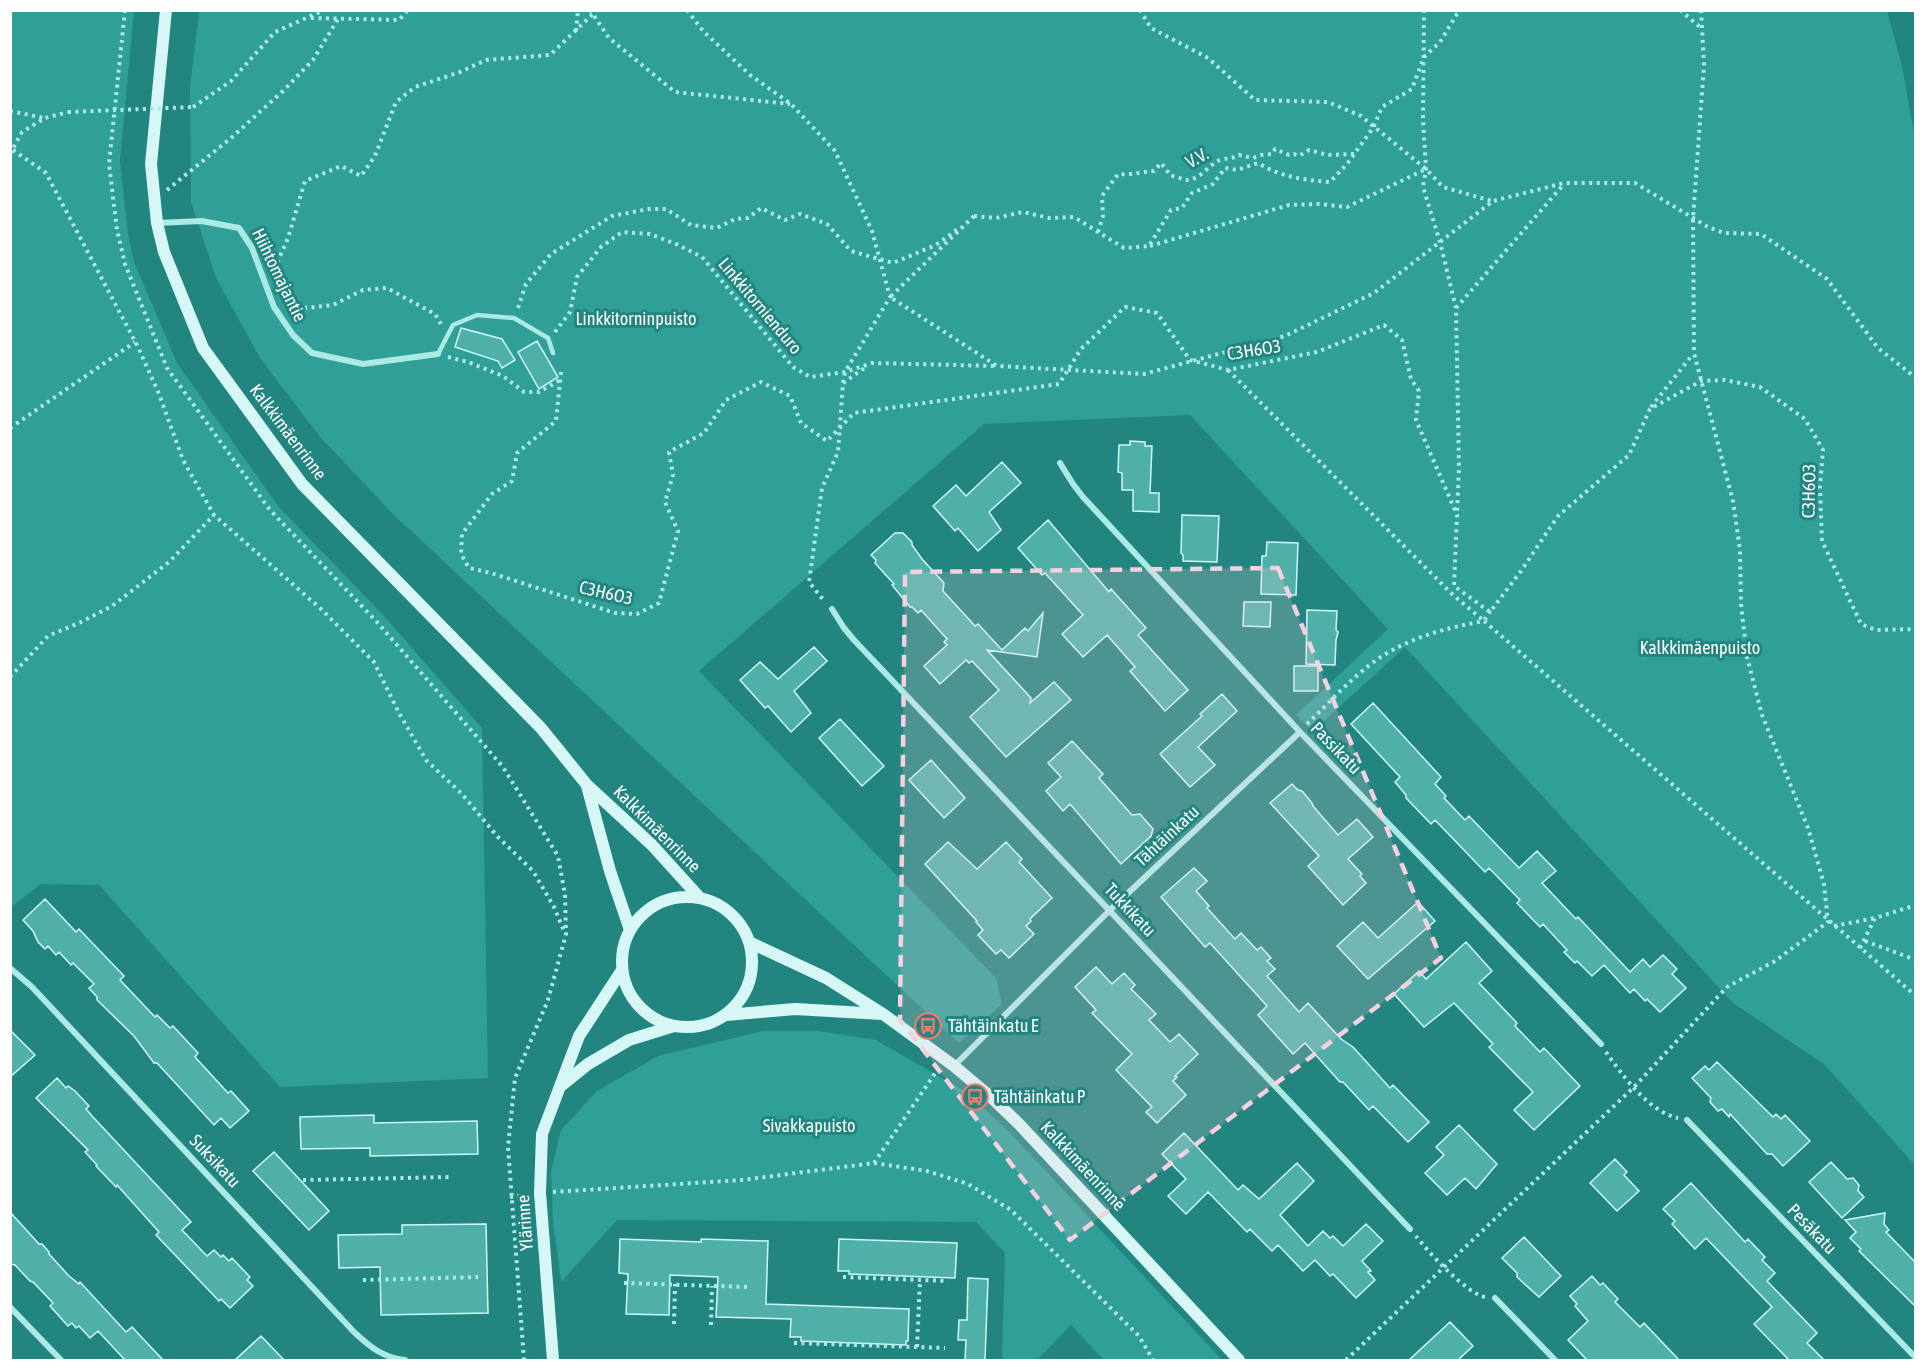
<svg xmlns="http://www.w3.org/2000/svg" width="1926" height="1371" viewBox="0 0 1926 1371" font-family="'Asap Condensed',sans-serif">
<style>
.green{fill:#2f9f97}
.building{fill:#4fafa9;stroke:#cff7f4;stroke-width:1.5}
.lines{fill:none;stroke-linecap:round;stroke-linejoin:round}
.path{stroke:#abe9e5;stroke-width:4;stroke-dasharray:3 4.5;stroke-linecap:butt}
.lane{stroke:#abe9e5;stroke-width:4.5}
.street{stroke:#abe9e5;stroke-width:6}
.secondary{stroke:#d6f7f5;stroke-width:12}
.path-bridge{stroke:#abe9e5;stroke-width:4;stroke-dasharray:3 4.5;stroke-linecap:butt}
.marked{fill:#f3d1de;fill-opacity:0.2;stroke:#f3d1de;stroke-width:4.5;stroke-dasharray:12 8;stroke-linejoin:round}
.labels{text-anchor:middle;stroke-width:6;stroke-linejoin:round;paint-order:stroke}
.street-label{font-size:18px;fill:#fff;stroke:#228580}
.park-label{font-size:18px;fill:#fff;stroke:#228580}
.poi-label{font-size:18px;fill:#fff;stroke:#228580;text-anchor:start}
</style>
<rect width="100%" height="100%" fill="#228580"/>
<path class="green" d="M 11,10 L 134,11 L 120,160 L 127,228 L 134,262 L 177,363 L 278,506 L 385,617 L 482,728 L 488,1078 L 280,1087 L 99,885 L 41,884 L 11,907 Z
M 199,11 L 1887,11 L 1902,66 L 1916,145 L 1915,1165 L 1824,1064 L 1733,1003 L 1405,647 L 1312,732 L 1296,715 L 1388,629 L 1190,415 L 984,424 L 699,671 L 996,978 L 1002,1004 L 959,1043 L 393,514 L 321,438 L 260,358 L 217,280 L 191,202 L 190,87 Z
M 763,1031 L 818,1031 L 876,1040 L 968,1093 L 1017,1140 L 1222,1360 L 1104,1360 L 1071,1325 L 1037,1360 L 1002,1360 L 1005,1253 L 976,1222 L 617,1220 L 561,1282 L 553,1221 L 551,1171 L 561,1130 L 597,1091 L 658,1056 Z"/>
<path class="building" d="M 461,328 L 502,339 L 515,360 L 502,368 L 498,361 L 455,347 Z
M 537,341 L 558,377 L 539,389 L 518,352 Z
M 1130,441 L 1145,442 L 1145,446 L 1152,446 L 1150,493 L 1159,493 L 1159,512 L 1133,511 L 1133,490 L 1122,490 L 1122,473 L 1118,472 L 1119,445 L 1130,445 Z
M 1002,462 L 1021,483 L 989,512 L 1001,530 L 978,551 L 958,528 L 955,531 L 933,506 L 956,485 L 966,496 Z
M 1182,515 L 1219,516 L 1217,562 L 1183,561 L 1183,555 L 1181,553 Z
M 1048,520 L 1109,592 L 1111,589 L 1146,628 L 1138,635 L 1188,690 L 1165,711 L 1130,671 L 1135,667 L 1107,635 L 1083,657 L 1062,634 L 1083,615 L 1045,573 L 1042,575 L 1018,548 Z
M 895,533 L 903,533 L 912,542 L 912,545 L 922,559 L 944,583 L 943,591 L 975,626 L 978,624 L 1002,650 L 1025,628 L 1028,631 L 1043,613 L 1037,657 L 987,650 L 1031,698 L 1030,703 L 1054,682 L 1071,700 L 1006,757 L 970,717 L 999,690 L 972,661 L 969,663 L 966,660 L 940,684 L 924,666 L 947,645 L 944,642 L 947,639 L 921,610 L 918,613 L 912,607 L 910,607 L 892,585 L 894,584 L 875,563 L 876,560 L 871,555 Z
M 1267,542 L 1298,543 L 1296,595 L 1261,594 L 1262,556 L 1266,556 Z
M 1244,602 L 1271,602 L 1270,627 L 1243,626 Z
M 1307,610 L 1337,611 L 1336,630 L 1338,632 L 1336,640 L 1335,665 L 1306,664 Z
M 814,647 L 827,661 L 794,691 L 811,713 L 791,732 L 768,706 L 765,708 L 740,680 L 760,662 L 778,679 Z
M 1294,666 L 1318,666 L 1318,691 L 1294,691 Z
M 1222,694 L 1237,711 L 1198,747 L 1215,765 L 1190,787 L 1160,754 L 1202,716 L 1200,714 Z
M 1373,703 L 1441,777 L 1435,784 L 1446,796 L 1444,798 L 1465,820 L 1469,816 L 1519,868 L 1537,851 L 1556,871 L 1542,883 L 1576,919 L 1578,917 L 1630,972 L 1643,959 L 1650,967 L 1663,955 L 1677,969 L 1672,974 L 1686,988 L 1660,1012 L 1647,999 L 1645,1001 L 1634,989 L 1630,993 L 1604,965 L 1592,976 L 1577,961 L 1575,963 L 1564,952 L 1567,950 L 1543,924 L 1540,927 L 1517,903 L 1520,900 L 1489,868 L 1485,872 L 1435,820 L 1431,824 L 1406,798 L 1406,795 L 1395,782 L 1400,777 L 1351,724 Z
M 840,719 L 884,766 L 862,786 L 819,738 Z
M 1072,741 L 1103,774 L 1099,778 L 1132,815 L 1140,814 L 1153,829 L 1151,836 L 1121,864 L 1070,804 L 1063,811 L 1046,791 L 1061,777 L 1048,763 Z
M 931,760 L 965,798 L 944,818 L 909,780 Z
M 1292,784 L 1298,790 L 1302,791 L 1312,803 L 1313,806 L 1338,835 L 1357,819 L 1373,837 L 1348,859 L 1362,874 L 1360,876 L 1366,883 L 1343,905 L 1308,866 L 1319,856 L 1270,803 Z
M 948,842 L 977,869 L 1006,842 L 1022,859 L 1019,862 L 1052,898 L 1030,919 L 1031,921 L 1026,926 L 1034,934 L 1009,958 L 1001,950 L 996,954 L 978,935 L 983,930 L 976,922 L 977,921 L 925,864 Z
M 1194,868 L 1207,881 L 1196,891 L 1209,906 L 1207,908 L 1235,939 L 1241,933 L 1257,950 L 1261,947 L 1271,958 L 1267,961 L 1275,969 L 1267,976 L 1299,1012 L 1308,1003 L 1341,1039 L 1353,1047 L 1390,1088 L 1393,1085 L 1429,1122 L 1408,1142 L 1373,1106 L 1369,1110 L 1343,1082 L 1340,1082 L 1305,1043 L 1293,1054 L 1258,1015 L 1267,1006 L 1210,943 L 1205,947 L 1161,897 Z
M 45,899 L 76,932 L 79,929 L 124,976 L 120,980 L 155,1017 L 157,1015 L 170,1028 L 173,1026 L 198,1053 L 195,1057 L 228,1093 L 231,1091 L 249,1111 L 230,1128 L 221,1118 L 214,1125 L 157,1063 L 154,1063 L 134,1036 L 97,1000 L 97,997 L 89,988 L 94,984 L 73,963 L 71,965 L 59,952 L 56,955 L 48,946 L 45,949 L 38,942 L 33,931 L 23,920 Z
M 1418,902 L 1435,921 L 1368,979 L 1337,946 L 1363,922 L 1378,938 Z
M 1466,942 L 1492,971 L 1479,983 L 1517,1023 L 1515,1026 L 1540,1052 L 1544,1048 L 1580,1086 L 1534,1130 L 1514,1110 L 1533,1092 L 1489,1047 L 1493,1044 L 1454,1003 L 1424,1027 L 1394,994 L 1419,971 L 1426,979 Z
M 1096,967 L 1112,984 L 1124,973 L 1135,985 L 1131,989 L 1156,1014 L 1149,1020 L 1170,1042 L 1179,1034 L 1198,1054 L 1175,1076 L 1177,1077 L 1173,1081 L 1186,1095 L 1157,1123 L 1146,1112 L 1152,1107 L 1116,1070 L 1132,1054 L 1092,1013 L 1096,1010 L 1075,987 Z
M 10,1030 L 35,1055 L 10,1077 Z
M 1717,1062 L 1773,1117 L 1776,1114 L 1781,1119 L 1785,1115 L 1810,1141 L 1783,1166 L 1772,1154 L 1767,1154 L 1730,1114 L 1729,1117 L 1722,1109 L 1718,1111 L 1710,1102 L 1711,1098 L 1692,1078 L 1705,1066 L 1709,1070 Z
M 57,1078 L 66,1088 L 68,1086 L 75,1091 L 89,1106 L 86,1109 L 93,1117 L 191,1222 L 182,1230 L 207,1256 L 214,1250 L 221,1257 L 223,1255 L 229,1261 L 232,1258 L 250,1277 L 247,1280 L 253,1286 L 230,1308 L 221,1299 L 219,1301 L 156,1235 L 159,1232 L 117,1185 L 116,1187 L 96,1166 L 97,1165 L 85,1152 L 88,1150 L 36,1098 Z
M 374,1115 L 374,1123 L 477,1121 L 478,1154 L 370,1156 L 370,1148 L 301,1149 L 300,1117 Z
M 1459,1125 L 1497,1164 L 1476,1189 L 1465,1178 L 1447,1195 L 1425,1173 L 1444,1155 L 1436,1147 Z
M 1184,1133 L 1238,1190 L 1243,1185 L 1259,1199 L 1297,1163 L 1314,1181 L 1280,1215 L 1308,1246 L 1323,1231 L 1330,1238 L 1333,1236 L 1343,1246 L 1366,1224 L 1383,1241 L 1362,1261 L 1371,1271 L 1368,1272 L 1375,1280 L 1356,1298 L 1333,1274 L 1330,1276 L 1315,1260 L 1303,1271 L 1278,1245 L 1272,1251 L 1250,1229 L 1247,1232 L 1208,1192 L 1186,1214 L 1168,1196 L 1186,1179 L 1162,1154 Z
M 274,1152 L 329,1211 L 309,1230 L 253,1171 Z
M 1615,1159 L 1627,1172 L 1624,1175 L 1639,1191 L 1617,1211 L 1590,1183 Z
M 1831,1162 L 1847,1179 L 1853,1178 L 1859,1185 L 1858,1191 L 1864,1197 L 1842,1218 L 1809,1182 Z
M 1691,1183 L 1745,1242 L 1748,1239 L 1765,1257 L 1762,1260 L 1775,1273 L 1767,1281 L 1817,1333 L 1807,1343 L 1824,1360 L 1789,1360 L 1754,1324 L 1772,1307 L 1706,1238 L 1695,1249 L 1672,1224 L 1675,1221 L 1663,1209 Z
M 10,1212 L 39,1244 L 42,1244 L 49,1252 L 49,1254 L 69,1276 L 79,1284 L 80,1282 L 126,1332 L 132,1327 L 163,1360 L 125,1360 L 98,1331 L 90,1338 L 79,1326 L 76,1328 L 72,1323 L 68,1326 L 50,1306 L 53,1303 L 33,1282 L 30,1281 L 15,1265 L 10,1264 Z
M 1885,1213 L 1884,1224 L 1889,1230 L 1886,1232 L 1916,1263 L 1916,1307 L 1859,1251 L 1861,1249 L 1850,1238 L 1856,1232 L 1845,1220 Z
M 486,1224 L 488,1313 L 381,1315 L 380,1267 L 339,1268 L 338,1235 L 402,1234 L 402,1225 Z
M 1524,1237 L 1561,1276 L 1539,1297 L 1517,1277 L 1517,1273 L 1502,1258 Z
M 620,1239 L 701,1242 L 701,1239 L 768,1241 L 766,1304 L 909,1309 L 908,1341 L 906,1341 L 906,1345 L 801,1341 L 801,1337 L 790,1337 L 791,1319 L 716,1317 L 718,1277 L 670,1275 L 669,1315 L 626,1314 L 628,1274 L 619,1273 Z
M 839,1239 L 957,1243 L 955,1278 L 849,1274 L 849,1271 L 838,1271 Z
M 1592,1276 L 1600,1285 L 1603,1283 L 1618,1299 L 1615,1302 L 1640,1327 L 1644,1323 L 1679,1360 L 1587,1360 L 1568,1340 L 1588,1321 L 1575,1306 L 1577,1304 L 1570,1296 Z
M 968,1278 L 988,1279 L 985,1360 L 965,1360 L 966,1340 L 958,1340 L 959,1320 L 967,1320 Z
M 1450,1322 L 1473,1346 L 1458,1360 L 1409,1360 Z
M 261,1336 L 284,1360 L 235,1360 Z"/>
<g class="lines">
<path class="path" d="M 125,10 L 109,164 L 117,230 L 125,264 L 167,368 L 270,510 L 377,622 L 503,767 L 558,856 L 565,895 L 566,934 L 548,1000 L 515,1078 L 508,1147 L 524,1360
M 590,10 L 609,38 L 675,92 L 790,104
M 687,10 L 703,31 L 750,75 L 791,104 L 835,151 L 872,231 L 890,297 L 845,372 L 843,383 L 838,452 L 822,488 L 809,582 L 825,602
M 1140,10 L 1151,28 L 1208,58 L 1255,100 L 1328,102 L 1361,116 L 1426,169 L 1443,187 L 1492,201
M 1424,10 L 1423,120 L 1426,169 L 1423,187 L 1440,242 L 1456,308 L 1459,468 L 1457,513
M 1680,10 L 1701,28
M 311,18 L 399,20 L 408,10
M 576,31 L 578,10
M 193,107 L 231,81 L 275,32 L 324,10
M 10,111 L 44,118
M 13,150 L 46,173 L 138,347 L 159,394 L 183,460 L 214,515 L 321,609 L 374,662 L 399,713 L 426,760 L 462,794 L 497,836 L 533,871 L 554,907 L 564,931
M 10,154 L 22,132 L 45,118 L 68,112
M 167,190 L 231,138 L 283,91 L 313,60 L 338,19
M 974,216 L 890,297 L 997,366 L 1144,374 L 1285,336 L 1374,293 L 1493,201 L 1564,183 L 1635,183 L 1708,227 L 1724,233 L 1761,234 L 1827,279 L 1878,348 L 1916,378
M 974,216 L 996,218 L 1023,212 L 1049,218 L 1074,217 L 1124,248 L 1149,246 L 1171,210 L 1182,208 L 1192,193 L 1213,184 L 1225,168 L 1237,170 L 1258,163 C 1281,177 1304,180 1330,182 L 1347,164 L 1373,128 L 1382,107 L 1412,89 L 1424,57 L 1440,42 L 1457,14 L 1462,10
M 1098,232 L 1103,216 L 1102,196 L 1118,174 C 1131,175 1142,172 1154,171 L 1161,163 L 1171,176 C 1177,176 1181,179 1185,180 C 1200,181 1209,164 1220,160 C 1227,158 1232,159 1239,155 L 1253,158 L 1261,155 L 1272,154 L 1275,149 L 1289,155 L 1294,154 L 1299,156 L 1309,150 L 1328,155 L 1354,154
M 1150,246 L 1289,205 L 1319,204 L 1347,207 L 1426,169
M 518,308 L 526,284 L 551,254 L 612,216 L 649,209 L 666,209 L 691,225 L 717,228 L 735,219 L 748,218 L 761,208 L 785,220 L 800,214 L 827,224 L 851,251 L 893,263 L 936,245 L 959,228
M 1456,308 L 1564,184
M 441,324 L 435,314 L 387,288 L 363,290 L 333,305 L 306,308 L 285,291 L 274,270 L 288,238 L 305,181 L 341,166 L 361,176 L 375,156 L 396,102 L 415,87 L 460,72 L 486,60 L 550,55 L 597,10
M 555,332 L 570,312 L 577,277 L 601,247 L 622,232 L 650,234 L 676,244 L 702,257 L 793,367 L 810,377 L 845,372 L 872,363 L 996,366
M 448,357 L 468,362 L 503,376 L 524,392 L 539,392 L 560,380
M 1228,370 L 1453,595 L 1484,621 L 1491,610
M 561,372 L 556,421 L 517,453 L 512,481 L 492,494 L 462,534 L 461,554 L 469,568 L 491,573 L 615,613 L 637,614 L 659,603 L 678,531 L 665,502 L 673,475 L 669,452 L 704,433 L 726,400 L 761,382 L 790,396 L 801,423 L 827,441 L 854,413 L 1059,384 L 1081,349 L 1125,307 L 1157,313 L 1190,360 L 1228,370 L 1317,352 L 1384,325 L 1402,340 L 1411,379 L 1419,391 L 1416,420 L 1457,515 L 1454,586 L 1490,612 L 1521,571 L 1558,516 L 1629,455 L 1650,409 L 1701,381 L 1725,380 L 1760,387 L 1805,419 L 1823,450 L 1820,487 L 1822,541 L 1861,624 L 1876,630 L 1916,629
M 843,383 L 866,367
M 1651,407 L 1693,354
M 10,428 L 135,342
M 10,677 L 48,636 L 79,623 L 112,606 L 169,562 L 214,515
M 1307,724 C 1329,703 1350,679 1375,661 C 1407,638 1446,628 1484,621 L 1916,996
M 1834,926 L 1875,918
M 1865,941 L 1916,960
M 1860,948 L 1875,918 L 1916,905
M 1606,1052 C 1622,1075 1649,1112 1678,1118
M 874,1163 L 938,1069
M 303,1180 L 452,1177
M 553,1192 L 742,1180 L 874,1163 L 927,1171 L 968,1184 L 1011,1210 L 1139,1336 L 1153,1360
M 510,1197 L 527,1195
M 1416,1236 C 1427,1251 1467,1294 1485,1297
M 843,1277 L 948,1281
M 363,1280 L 478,1277
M 624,1283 L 749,1287
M 674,1324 L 675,1284
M 711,1325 L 712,1286
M 794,1343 L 945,1348
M 917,1347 L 920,1280
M 1346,1360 L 1634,1087 L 1727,987 L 1775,961 L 1828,922 L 1824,884 L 1808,828 L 1762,715 L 1747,657 L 1741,604 L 1740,550 L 1733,501 L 1694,353 L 1693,218 L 1704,65 L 1701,10"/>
<path class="lane" d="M 438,354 L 453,325 L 477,315 L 514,318 L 548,338 L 553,353"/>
<path class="street" d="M 157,223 L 202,221 L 239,228 L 252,248 L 274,307 L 293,335 L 312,353 L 363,364 L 438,354
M 1060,463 L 1073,484 L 1083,497 L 1300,732 L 1601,1044
M 832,609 L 844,628 L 854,640 L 1410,1229
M 10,968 L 32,987 L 354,1332 C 369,1346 383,1358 405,1360
M 954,1066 L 1110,910 L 1300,732
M 1687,1120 L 1916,1358
M 1495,1298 L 1555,1360
M 10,1307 L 61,1360"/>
<path class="secondary" d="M 166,10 L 151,164 L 157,223 L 164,252 L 203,348 L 302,484 L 541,728 L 587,785 L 652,845 L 700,898
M 587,786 L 610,871 L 630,930
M622 962a65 65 0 1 1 130 0a65 65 0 1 1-130 0Z
M 749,942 L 826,978 L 883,1014 L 954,1066 L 992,1098 L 1019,1124 L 1239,1360
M 726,1015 L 795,1009 L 882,1014
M 562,1085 L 588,1064 L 629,1040 L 674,1026
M 553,1360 L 540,1193 L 542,1134 L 579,1036 L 622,970"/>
<path class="path-bridge" d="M 68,112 L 193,107"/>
</g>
<path class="marked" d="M 1278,568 L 1441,958 L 1070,1240 L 900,1020 L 905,572 Z"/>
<defs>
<g id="bus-ring" transform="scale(1.35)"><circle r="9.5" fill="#228580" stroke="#f57a6d" stroke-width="1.5"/><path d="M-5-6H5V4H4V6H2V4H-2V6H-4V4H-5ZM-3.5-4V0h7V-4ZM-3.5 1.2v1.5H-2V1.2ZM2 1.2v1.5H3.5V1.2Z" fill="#f57a6d"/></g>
</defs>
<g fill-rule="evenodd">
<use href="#bus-ring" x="928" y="1026"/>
<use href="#bus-ring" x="975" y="1097"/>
</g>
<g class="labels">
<g class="street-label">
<text transform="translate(1197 158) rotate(-29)" y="6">V.V.</text>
<text transform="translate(279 275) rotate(64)" y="6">Hiihtomajantie</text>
<text transform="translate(760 306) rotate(50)" y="6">Linkkitornienduro</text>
<text transform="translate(1254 350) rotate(-9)" y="6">C3H6O3</text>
<text transform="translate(288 432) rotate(53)" y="6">Kalkkimäenrinne</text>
<text transform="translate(1809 491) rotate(-89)" y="6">C3H6O3</text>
<text transform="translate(606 593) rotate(13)" y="6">C3H6O3</text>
<text transform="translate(1336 748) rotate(46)" y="6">Passikatu</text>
<text transform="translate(657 829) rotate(45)" y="6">Kalkkimäenrinne</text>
<text transform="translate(1167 836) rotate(-43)" y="6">Tähtäinkatu</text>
<text transform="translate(1130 910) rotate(47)" y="6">Tukkikatu</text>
<text transform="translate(215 1161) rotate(47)" y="6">Suksikatu</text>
<text transform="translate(1083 1166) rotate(47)" y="6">Kalkkimäenrinne</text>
<text transform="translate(525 1223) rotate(-94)" y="6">Ylärinne</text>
<text transform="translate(1812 1229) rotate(46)" y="6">Pesäkatu</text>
</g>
<g class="park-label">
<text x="636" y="325">Linkkitorninpuisto</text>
<text x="1700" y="654">Kalkkimäenpuisto</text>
<text x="809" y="1132">Sivakkapuisto</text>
</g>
<g class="poi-label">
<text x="948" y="1032">Tähtäinkatu E</text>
<text x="994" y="1103">Tähtäinkatu P</text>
</g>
</g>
<rect width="1926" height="1371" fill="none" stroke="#ffffff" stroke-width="24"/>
</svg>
